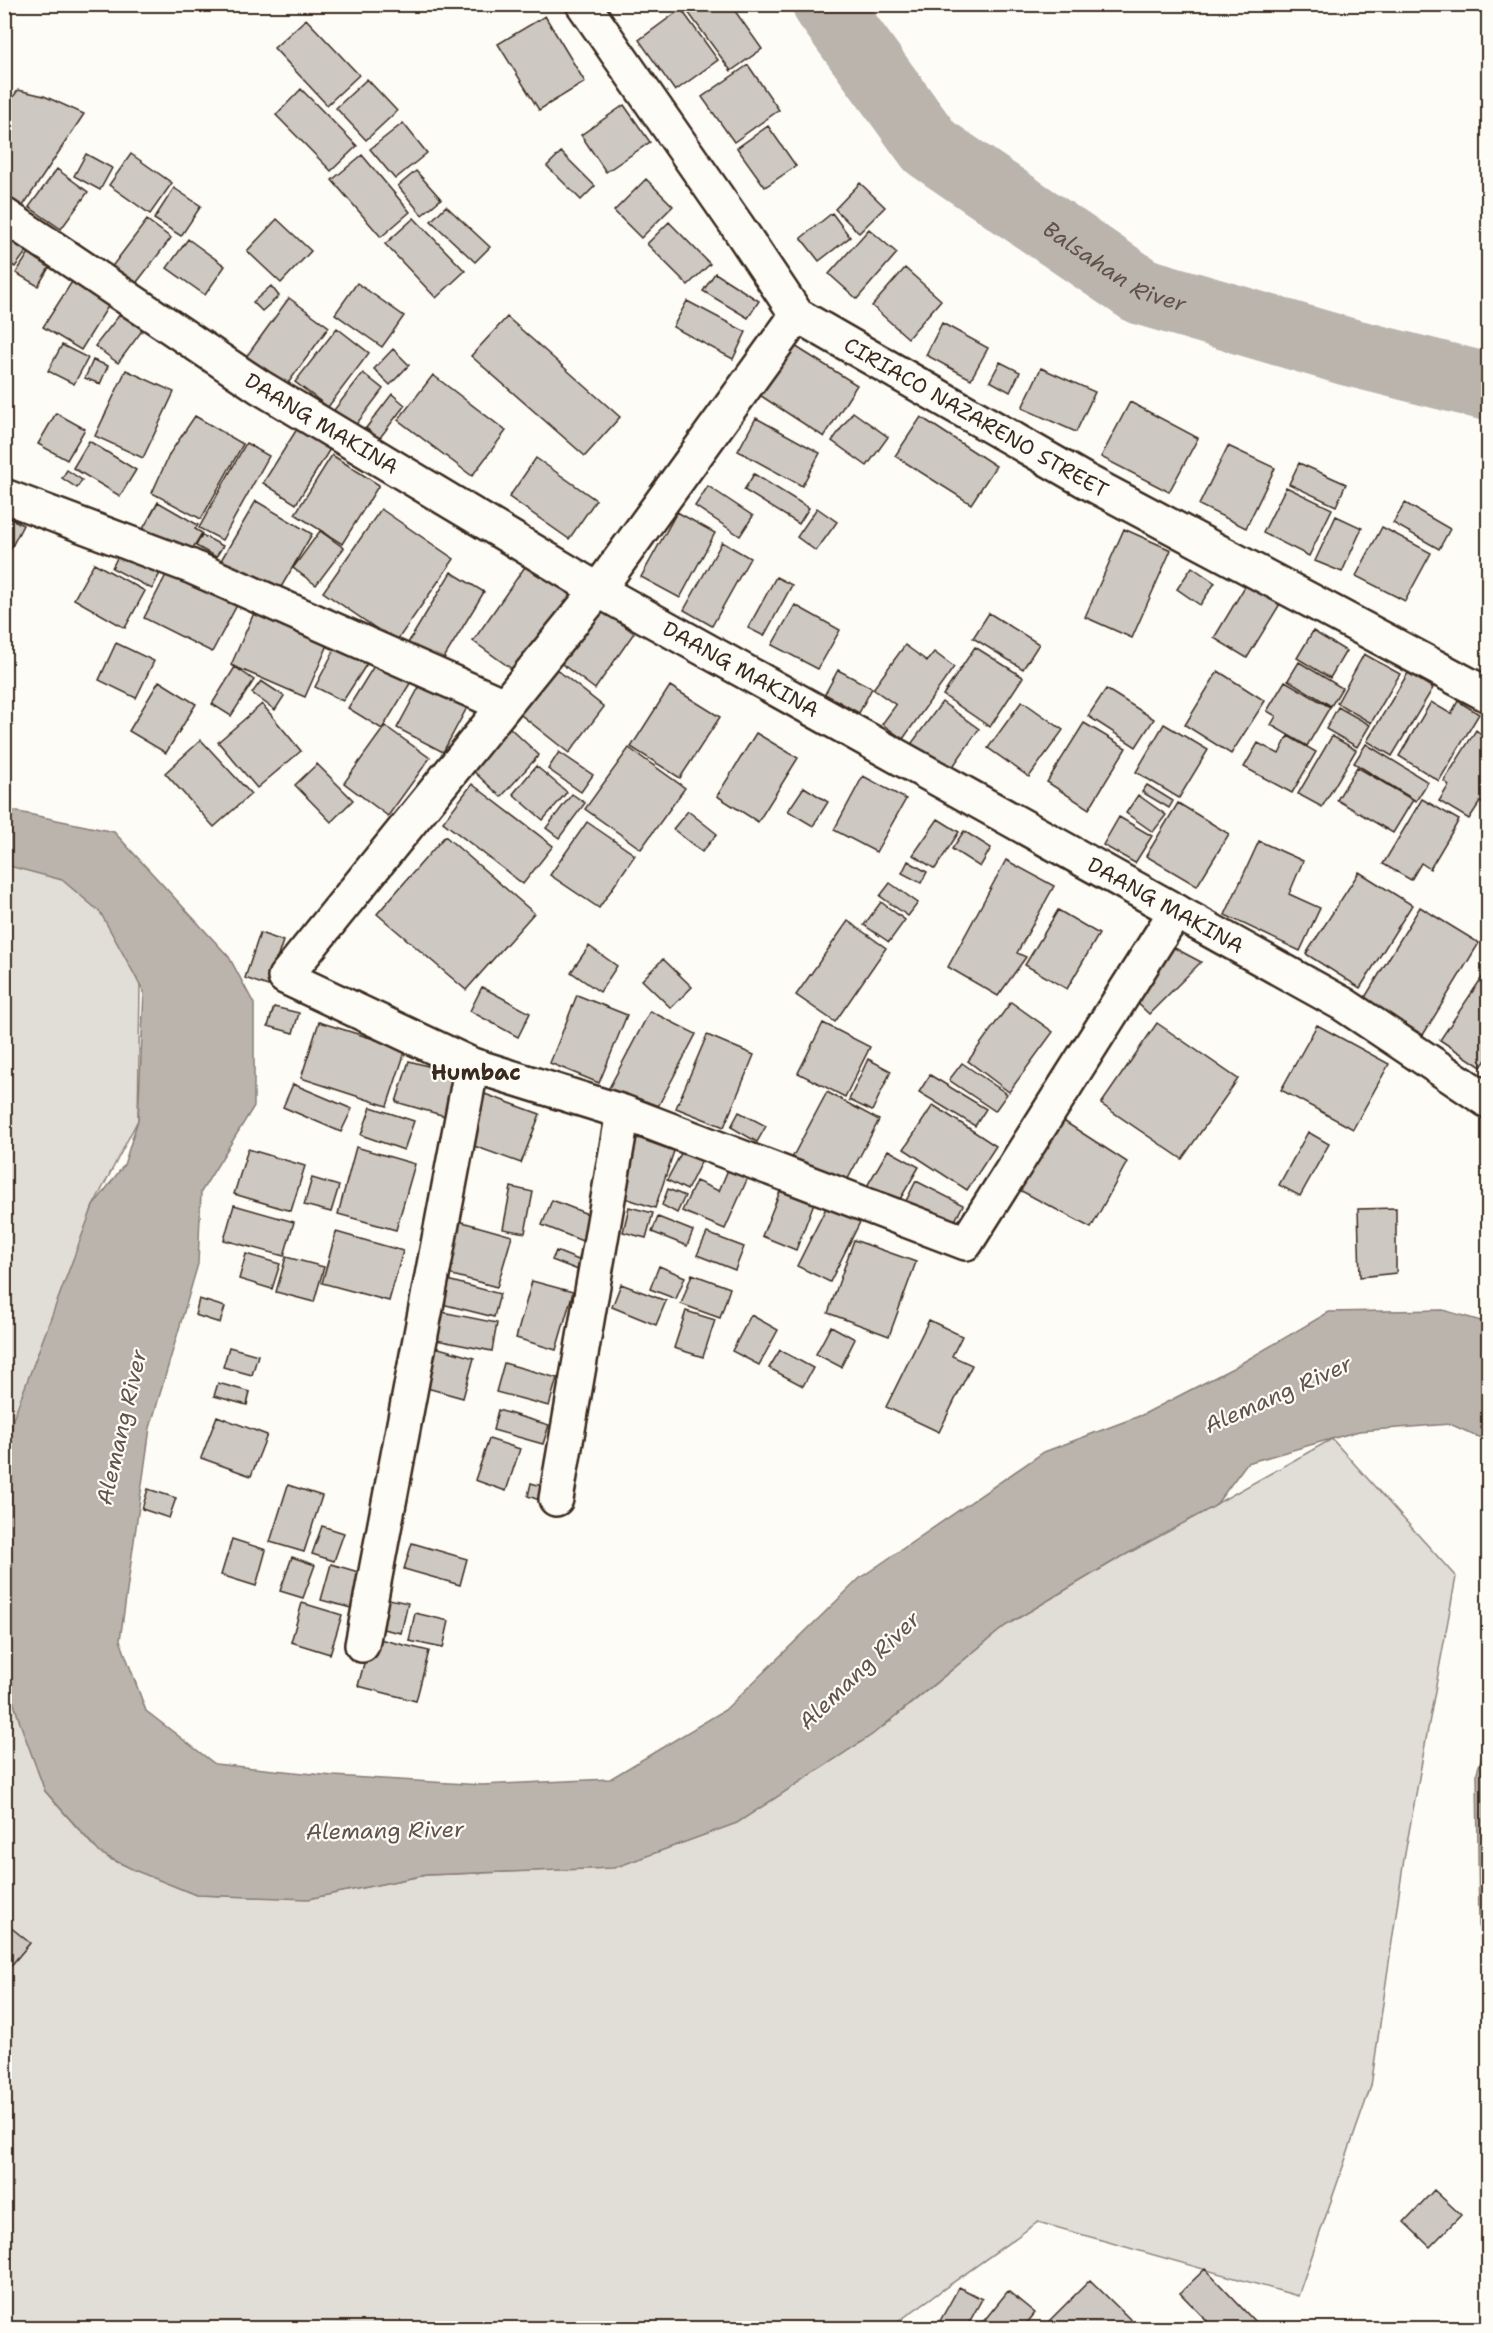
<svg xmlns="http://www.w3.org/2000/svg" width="1493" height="2333" viewBox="0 0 1493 2333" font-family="'Shantell Sans',sans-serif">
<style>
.green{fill:#e1ded7;stroke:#8e847a;stroke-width:1.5}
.water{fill:#bbb4ad;stroke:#887d74;stroke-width:1.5}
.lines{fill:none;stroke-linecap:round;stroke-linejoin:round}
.river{stroke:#bbb4ad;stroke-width:68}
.building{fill:#cdc8c2;stroke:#3b2a1e;stroke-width:1.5}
.street-casing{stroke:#3b2a1e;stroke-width:38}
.secondary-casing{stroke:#3b2a1e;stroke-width:38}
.street{stroke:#fdfcf7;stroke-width:33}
.secondary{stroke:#fdfcf7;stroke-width:33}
.labels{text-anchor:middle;stroke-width:4.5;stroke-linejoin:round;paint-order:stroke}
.street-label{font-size:21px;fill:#3b2a1e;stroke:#fdfcf7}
.water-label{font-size:22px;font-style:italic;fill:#615349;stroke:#fdfcf7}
.neighbourhood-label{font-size:22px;font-weight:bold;fill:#3b2a1e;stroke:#fdfcf7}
</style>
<rect width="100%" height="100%" fill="#fdfcf7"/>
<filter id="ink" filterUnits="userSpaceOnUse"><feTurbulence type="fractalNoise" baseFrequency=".0167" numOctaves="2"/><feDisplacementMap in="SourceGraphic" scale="12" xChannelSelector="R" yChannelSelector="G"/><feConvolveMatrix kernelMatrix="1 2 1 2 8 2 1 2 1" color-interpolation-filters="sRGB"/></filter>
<g filter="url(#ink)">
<path class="green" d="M 5,855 L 85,864 L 140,986 L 138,1120 L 92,1208 L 5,1538 Z
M 1332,1439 L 1456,1577 L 1404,1859 L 1371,2086 L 1298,2296 L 1038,2222 L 889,2328 L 5,2328 L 4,1672 L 45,1791 L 94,1847 L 110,1859 L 196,1895 L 311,1898 L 426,1875 L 604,1868 L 884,1726 L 1005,1626 L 1114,1561 Z"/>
<path class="water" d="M 4,809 L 114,832 L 229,957 L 254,1004 L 254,1106 L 201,1192 L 198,1264 L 150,1428 L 120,1640 L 146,1711 L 215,1764 L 333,1776 L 482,1785 L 610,1779 L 725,1710 L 860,1578 L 1044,1452 L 1142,1415 L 1233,1368 L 1329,1312 L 1443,1310 L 1488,1323 L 1488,1441 L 1450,1424 L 1359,1431 L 1247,1463 L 1215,1506 L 1114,1561 L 1005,1626 L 872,1735 L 737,1823 L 614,1868 L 426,1875 L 308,1899 L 196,1895 L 134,1870 L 100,1853 L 45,1791 L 20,1723 L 5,1674 L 4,1495 L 13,1419 L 93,1206 L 124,1165 L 138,1120 L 144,992 L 100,912 L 62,880 L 5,865 Z
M 1488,1737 L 1488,2028 L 1479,1925 L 1477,1772 Z"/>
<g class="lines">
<path class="river" id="s1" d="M 826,4 L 930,147 L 1141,291 L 1345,351 L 1488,387"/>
</g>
<path class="building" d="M 699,4 L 730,4 L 762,49 L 731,71 L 688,12 Z
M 681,9 L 718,60 L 675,91 L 639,40 Z
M 545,16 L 585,82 L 539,110 L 498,44 Z
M 306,19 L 359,75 L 327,105 L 274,48 Z
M 748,65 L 779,110 L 734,142 L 702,97 Z
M 367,79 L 397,111 L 366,140 L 336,108 Z
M 301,89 L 357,146 L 331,171 L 276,115 Z
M 18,90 L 44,96 L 84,114 L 21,209 L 4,198 L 4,158 L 6,155 L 4,154 L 4,106 L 6,107 Z
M 624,105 L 650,142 L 606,172 L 581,135 Z
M 403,123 L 427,153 L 395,179 L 370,149 Z
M 768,126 L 796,166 L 765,187 L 737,148 Z
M 561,152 L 595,186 L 581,200 L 547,166 Z
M 86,154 L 112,168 L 100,190 L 74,176 Z
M 131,154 L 172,183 L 150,214 L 109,185 Z
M 362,155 L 410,212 L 381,237 L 332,180 Z
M 57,169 L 88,192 L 61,229 L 29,207 Z
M 416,171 L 441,199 L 422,215 L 398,186 Z
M 646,179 L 673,206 L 641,238 L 614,211 Z
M 860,183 L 885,207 L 859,233 L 835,209 Z
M 174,188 L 201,206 L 181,236 L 154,219 Z
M 446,206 L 490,247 L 475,262 L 431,221 Z
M 832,213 L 850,237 L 819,261 L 801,238 Z
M 414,218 L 465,271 L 436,298 L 385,244 Z
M 277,219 L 311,251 L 281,283 L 247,251 Z
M 147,220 L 171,238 L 134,286 L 110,269 Z
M 669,222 L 710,264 L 688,285 L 647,244 Z
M 869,229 L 897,253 L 857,299 L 829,274 Z
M 4,231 L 29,248 L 15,267 L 4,260 Z
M 188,239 L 225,266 L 205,295 L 167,268 Z
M 32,248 L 53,261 L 38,286 L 16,273 Z
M 905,268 L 941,300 L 908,338 L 872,306 Z
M 715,273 L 759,301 L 748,318 L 703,291 Z
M 75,277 L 112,300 L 81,350 L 43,327 Z
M 357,283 L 404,316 L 382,347 L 335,314 Z
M 271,286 L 279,296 L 262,311 L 253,302 Z
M 289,298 L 329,327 L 286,386 L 246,357 Z
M 687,301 L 746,332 L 733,359 L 673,327 Z
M 128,304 L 150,320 L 118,363 L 95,346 Z
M 507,317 L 620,417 L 585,456 L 471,356 Z
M 942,323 L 988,348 L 971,379 L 926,355 Z
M 337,328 L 369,353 L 328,407 L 295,382 Z
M 790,343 L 857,385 L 824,437 L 758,394 Z
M 62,345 L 88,358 L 74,384 L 48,371 Z
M 393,349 L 409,365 L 390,385 L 374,369 Z
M 93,360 L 108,366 L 100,384 L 85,378 Z
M 1000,362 L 1020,372 L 1010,392 L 990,381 Z
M 1041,368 L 1095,392 L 1076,432 L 1022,408 Z
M 126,370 L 174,392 L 143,458 L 95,436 Z
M 363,373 L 383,389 L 355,426 L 334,410 Z
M 433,375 L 506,431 L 472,476 L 398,420 Z
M 392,394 L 405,405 L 379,439 L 366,428 Z
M 1130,402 L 1198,438 L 1169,492 L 1101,457 Z
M 853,412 L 888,437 L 867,466 L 832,441 Z
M 56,413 L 85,429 L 67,460 L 38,444 Z
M 195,416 L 243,444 L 201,519 L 152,493 L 170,453 Z
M 921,417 L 996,466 L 971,504 L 895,456 Z
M 756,418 L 820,453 L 802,486 L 738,451 Z
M 297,429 L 330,449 L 296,504 L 263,483 Z
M 89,441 L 136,470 L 120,496 L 73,468 Z
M 246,443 L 269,456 L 222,540 L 199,528 Z
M 1228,446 L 1275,468 L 1246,528 L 1199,505 Z
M 332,455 L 379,485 L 342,544 L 295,514 Z
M 536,458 L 596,500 L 569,539 L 509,497 Z
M 1299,463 L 1346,484 L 1336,506 L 1289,484 Z
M 67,470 L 82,480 L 77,488 L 62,478 Z
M 754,474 L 809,508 L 799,524 L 744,490 Z
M 708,486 L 753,516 L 740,536 L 695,506 Z
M 1286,487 L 1332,509 L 1309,556 L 1263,533 Z
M 256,501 L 312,534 L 273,601 L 217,567 Z
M 158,502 L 198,525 L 195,529 L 202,533 L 187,558 L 138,538 Z
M 1405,503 L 1450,529 L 1439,549 L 1393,523 Z
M 817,508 L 837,522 L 816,551 L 797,537 Z
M 381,509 L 454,559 L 396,642 L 323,592 Z
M 677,512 L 715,533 L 680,598 L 641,577 Z
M 4,515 L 23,525 L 8,554 L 4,552 Z
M 1336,516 L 1362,528 L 1342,572 L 1315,561 Z
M 1382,527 L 1431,553 L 1405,601 L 1356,576 Z
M 1124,529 L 1171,550 L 1132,638 L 1085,617 Z
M 320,531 L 344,548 L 316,585 L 293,568 Z
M 202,535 L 223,546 L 216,557 L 196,546 Z
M 125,542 L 165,563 L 152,589 L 112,568 Z
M 722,542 L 750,558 L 712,626 L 684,610 Z
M 529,561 L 573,592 L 516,672 L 473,641 Z
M 94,563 L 145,591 L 125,628 L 74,599 Z
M 1192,567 L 1215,583 L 1200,605 L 1177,589 Z
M 168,571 L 237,605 L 212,652 L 144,618 Z
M 451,572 L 484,592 L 441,663 L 408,643 Z
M 776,577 L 792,585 L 764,636 L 748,628 Z
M 1247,583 L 1280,604 L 1247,658 L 1214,638 Z
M 593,603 L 634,633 L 595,689 L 554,658 Z
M 795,605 L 840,630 L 818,669 L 772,645 Z
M 254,613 L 328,645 L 305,697 L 231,665 Z
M 989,613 L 1039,644 L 1023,669 L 973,638 Z
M 1313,631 L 1346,651 L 1330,678 L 1297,658 Z
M 116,643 L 154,661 L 136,698 L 99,680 Z
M 905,645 L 927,661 L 934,652 L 954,667 L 903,739 L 882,724 L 896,705 L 873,689 Z
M 336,647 L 375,651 L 343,701 L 315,687 Z
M 975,647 L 1023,677 L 990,727 L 943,695 Z
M 1364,654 L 1400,674 L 1371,723 L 1337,703 Z
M 380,656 L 414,677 L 382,729 L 348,708 Z
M 546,661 L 604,707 L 569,753 L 511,707 Z
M 1299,662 L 1342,688 L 1331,706 L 1288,680 Z
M 235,667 L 254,680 L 231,716 L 212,704 Z
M 838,670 L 872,688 L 859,713 L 825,694 Z
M 1218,671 L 1265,701 L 1231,754 L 1185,725 Z
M 1408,673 L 1433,688 L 1392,756 L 1367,741 Z
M 424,678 L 470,702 L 443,752 L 397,728 Z
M 159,681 L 196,704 L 166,753 L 129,731 Z
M 261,681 L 284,696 L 275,710 L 252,693 Z
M 1285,681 L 1330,707 L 1307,746 L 1271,725 L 1276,716 L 1267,711 Z
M 670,686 L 720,717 L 680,778 L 631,747 Z
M 1106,689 L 1154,719 L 1136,747 L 1088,716 Z
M 1022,701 L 1063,730 L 1029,777 L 988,748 Z
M 1458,701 L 1479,714 L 1439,781 L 1399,756 L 1431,702 L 1451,714 Z
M 942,702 L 979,729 L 947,775 L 909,747 Z
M 262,704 L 301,751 L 257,788 L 218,742 Z
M 1338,707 L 1370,725 L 1357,747 L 1326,729 Z
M 1084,723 L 1126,748 L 1089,809 L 1047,782 Z
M 1488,723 L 1488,796 L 1484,804 L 1480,802 L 1469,819 L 1439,801 L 1449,785 L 1444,781 L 1476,730 L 1481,734 Z
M 1164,724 L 1208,750 L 1179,798 L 1136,772 Z
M 385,726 L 430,758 L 388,816 L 344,783 Z
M 509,727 L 539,755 L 501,797 L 470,768 Z
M 756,733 L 798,758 L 758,822 L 717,796 Z
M 1288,736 L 1316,752 L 1292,793 L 1244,767 L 1258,743 L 1279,754 Z
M 1332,736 L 1356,750 L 1322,807 L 1298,794 Z
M 201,740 L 251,794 L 214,827 L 165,773 Z
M 1366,744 L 1428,782 L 1416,801 L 1354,763 Z
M 629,748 L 685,788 L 641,849 L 585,809 Z
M 559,752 L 593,775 L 581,792 L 548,769 Z
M 317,764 L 353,800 L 331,822 L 295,785 Z
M 536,766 L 567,792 L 543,820 L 513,794 Z
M 1357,767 L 1413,800 L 1393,833 L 1337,800 Z
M 863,776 L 906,799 L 876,852 L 834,830 Z
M 472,784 L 553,846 L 523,884 L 443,822 Z
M 1147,785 L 1173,801 L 1169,808 L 1142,792 Z
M 804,787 L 828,802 L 813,826 L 788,811 Z
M 572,794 L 585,803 L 559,838 L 546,828 Z
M 1138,795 L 1166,815 L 1153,832 L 1126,813 Z
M 1422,799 L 1459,820 L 1430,869 L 1421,863 L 1411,880 L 1383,864 Z
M 1178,803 L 1229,834 L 1197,886 L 1146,856 Z
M 688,811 L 717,834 L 702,852 L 673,829 Z
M 1119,817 L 1152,836 L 1135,863 L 1103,845 Z
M 938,819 L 959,832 L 935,869 L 913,855 Z
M 587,822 L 635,855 L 599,908 L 550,875 Z
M 964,831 L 991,848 L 980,867 L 952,849 Z
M 445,836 L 534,913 L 466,990 L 377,914 Z
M 1259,841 L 1303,861 L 1289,894 L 1320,908 L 1300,951 L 1225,915 Z
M 1006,860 L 1054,886 L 1017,953 L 1026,957 L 998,996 L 948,967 Z
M 908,861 L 927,872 L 921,883 L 902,873 Z
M 1359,872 L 1412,905 L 1360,988 L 1306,954 Z
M 890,883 L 918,903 L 908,916 L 880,896 Z
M 881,902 L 905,920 L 889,942 L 864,925 Z
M 1420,907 L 1479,943 L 1423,1035 L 1364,999 Z
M 1058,910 L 1099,934 L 1067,989 L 1025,965 Z
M 848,921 L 886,948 L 835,1022 L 796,995 Z
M 260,933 L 283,941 L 268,986 L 245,978 Z
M 1167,944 L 1201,962 L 1149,1014 L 1130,996 Z
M 589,946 L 617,966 L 600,992 L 571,972 Z
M 663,959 L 692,987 L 671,1008 L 642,980 Z
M 1483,976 L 1488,980 L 1488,1057 L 1481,1067 L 1440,1040 Z
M 482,987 L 530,1013 L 518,1037 L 470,1011 Z
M 577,995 L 627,1015 L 599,1083 L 550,1063 Z
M 1011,1002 L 1053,1032 L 1009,1092 L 968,1061 Z
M 274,1007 L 299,1013 L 293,1033 L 268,1026 Z
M 650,1011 L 696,1034 L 654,1114 L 608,1090 Z
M 319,1022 L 406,1049 L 387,1106 L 301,1078 Z
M 823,1023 L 870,1047 L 845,1097 L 798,1073 Z
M 1157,1023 L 1238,1079 L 1182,1159 L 1101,1104 Z
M 1317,1025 L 1389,1064 L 1353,1129 L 1281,1090 Z
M 707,1035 L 754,1055 L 724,1127 L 676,1108 Z
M 868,1059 L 891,1071 L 872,1111 L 849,1100 Z
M 409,1061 L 458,1074 L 445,1116 L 396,1102 Z
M 962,1063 L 1007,1094 L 995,1111 L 949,1080 Z
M 930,1075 L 986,1109 L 975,1126 L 919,1092 Z
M 293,1084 L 352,1109 L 341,1132 L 283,1107 Z
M 827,1092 L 879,1120 L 843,1188 L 791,1160 Z
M 482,1093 L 540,1114 L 521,1163 L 463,1142 Z
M 933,1105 L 996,1146 L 967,1190 L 904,1149 Z
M 371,1107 L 414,1121 L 404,1150 L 361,1135 Z
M 739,1112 L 766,1126 L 757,1142 L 731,1127 Z
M 1062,1120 L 1127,1162 L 1091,1228 L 1012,1186 Z
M 1308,1132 L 1329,1144 L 1300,1196 L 1279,1185 Z
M 635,1137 L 674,1151 L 655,1208 L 616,1195 Z
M 686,1144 L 705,1154 L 687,1190 L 667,1180 Z
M 356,1147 L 415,1164 L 396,1230 L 338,1214 Z
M 248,1149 L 305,1166 L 291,1211 L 234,1194 Z
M 888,1150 L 919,1167 L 893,1211 L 863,1193 Z
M 730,1165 L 750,1173 L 725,1229 L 682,1211 L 696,1181 L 719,1191 Z
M 312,1178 L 339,1186 L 331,1212 L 304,1205 Z
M 916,1181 L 963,1205 L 947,1236 L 900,1213 Z
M 511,1187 L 533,1192 L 525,1233 L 503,1229 Z
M 668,1189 L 685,1196 L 677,1213 L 662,1205 Z
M 781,1189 L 814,1203 L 796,1250 L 762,1236 Z
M 552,1200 L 595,1217 L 585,1242 L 542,1225 Z
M 829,1202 L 862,1218 L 830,1282 L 797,1266 Z
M 234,1205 L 294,1222 L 284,1256 L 224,1240 Z
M 629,1207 L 653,1213 L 646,1238 L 623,1232 Z
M 1396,1208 L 1396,1273 L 1360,1277 L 1358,1209 Z
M 658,1217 L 693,1231 L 687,1246 L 652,1232 Z
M 455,1220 L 512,1236 L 497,1287 L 441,1272 Z
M 336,1232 L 403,1251 L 389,1301 L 322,1283 Z
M 707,1233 L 744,1247 L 735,1270 L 697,1255 Z
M 854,1240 L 916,1262 L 889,1336 L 828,1313 Z
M 556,1251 L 581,1261 L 578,1270 L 552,1260 Z
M 246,1254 L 280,1264 L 272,1289 L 239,1279 Z
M 286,1257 L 324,1267 L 314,1302 L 276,1292 Z
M 659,1266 L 685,1277 L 676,1299 L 650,1289 Z
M 692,1274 L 730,1288 L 720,1318 L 681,1304 Z
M 440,1278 L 500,1294 L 494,1317 L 434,1302 Z
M 532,1281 L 573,1292 L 556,1350 L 516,1338 Z
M 621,1284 L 666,1301 L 656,1325 L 612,1307 Z
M 199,1299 L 225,1307 L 220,1323 L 195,1315 Z
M 437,1311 L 497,1323 L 492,1351 L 431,1339 Z
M 686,1311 L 715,1320 L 703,1357 L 674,1348 Z
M 751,1315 L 778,1330 L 759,1365 L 732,1351 Z
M 929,1320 L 962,1336 L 952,1356 L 972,1365 L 939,1432 L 886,1407 Z
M 831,1326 L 855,1339 L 841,1367 L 816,1354 Z
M 428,1345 L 474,1358 L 463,1398 L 416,1385 Z
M 229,1347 L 258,1355 L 252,1375 L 223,1367 Z
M 780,1350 L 813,1368 L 803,1386 L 769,1368 Z
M 504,1363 L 557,1378 L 549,1406 L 496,1392 Z
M 218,1383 L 250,1392 L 247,1405 L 214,1396 Z
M 498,1410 L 549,1425 L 543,1444 L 493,1430 Z
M 217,1416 L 267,1435 L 251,1476 L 201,1458 Z
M 489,1439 L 520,1449 L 506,1491 L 475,1480 Z
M 531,1483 L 545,1487 L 542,1501 L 528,1496 Z
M 288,1485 L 322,1496 L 304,1552 L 270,1542 Z
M 148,1489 L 176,1498 L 169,1518 L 142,1509 Z
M 322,1526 L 344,1533 L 334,1561 L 312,1554 Z
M 232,1539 L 266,1550 L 256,1586 L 221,1575 Z
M 412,1543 L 467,1559 L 460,1585 L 404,1569 Z
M 292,1557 L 315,1565 L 303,1598 L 280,1591 Z
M 331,1564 L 362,1573 L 351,1608 L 321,1600 Z
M 375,1596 L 408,1603 L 401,1633 L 369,1626 Z
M 302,1603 L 342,1615 L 330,1654 L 291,1642 Z
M 415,1613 L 449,1621 L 443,1648 L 409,1641 Z
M 371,1637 L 429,1651 L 416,1701 L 358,1686 Z
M 4,1922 L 30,1943 L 4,1974 Z
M 1434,2190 L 1461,2215 L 1430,2247 L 1404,2222 Z
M 1205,2269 L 1257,2324 L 1252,2328 L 1214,2328 L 1180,2293 Z
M 1090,2280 L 1139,2328 L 1042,2328 Z
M 959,2287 L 982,2299 L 966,2328 L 936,2328 Z
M 1008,2291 L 1035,2313 L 1023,2328 L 978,2328 Z"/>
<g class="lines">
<g class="street-casing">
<path id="street" d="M 797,315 L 598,590 L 285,977 L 472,1065 L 623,1112 L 966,1243 L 1176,911
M 4,496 L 190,566 L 504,705
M 556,1499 L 623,1112
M 362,1645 L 472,1065"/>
</g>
<g class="secondary-casing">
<g id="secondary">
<path id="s2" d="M 583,4 L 738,227 L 797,315 L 1086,481 L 1488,695"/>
<path id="s3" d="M 4,215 L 260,387 L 598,590 L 1343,1004 L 1488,1101"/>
</g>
</g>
<use href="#street" class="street"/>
<use href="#secondary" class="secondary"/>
</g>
</g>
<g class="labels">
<g class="street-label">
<text dy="7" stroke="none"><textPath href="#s2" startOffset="584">CIRIACO NAZARENO STREET</textPath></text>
<text dy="7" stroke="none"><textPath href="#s3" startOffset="380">DAANG MAKINA</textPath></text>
<text dy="7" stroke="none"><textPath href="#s3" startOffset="866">DAANG MAKINA</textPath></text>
<text dy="7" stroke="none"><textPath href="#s3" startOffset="1352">DAANG MAKINA</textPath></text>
</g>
<g class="water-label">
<text dy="8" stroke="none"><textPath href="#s1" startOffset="398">Balsahan River</textPath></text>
<text transform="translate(1278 1394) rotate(-24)" y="8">Alemang River</text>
<text transform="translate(121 1427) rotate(-77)" y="8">Alemang River</text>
<text transform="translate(859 1670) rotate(-44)" y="8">Alemang River</text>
<text transform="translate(385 1830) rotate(-1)" y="8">Alemang River</text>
</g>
<g class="neighbourhood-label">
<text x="476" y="1080">Humbac</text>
</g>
</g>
<rect width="1493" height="2333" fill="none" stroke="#fdfcf7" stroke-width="24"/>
<rect x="12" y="12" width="1469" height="2309" fill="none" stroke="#3b2a1e" stroke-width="2" filter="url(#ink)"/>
</svg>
